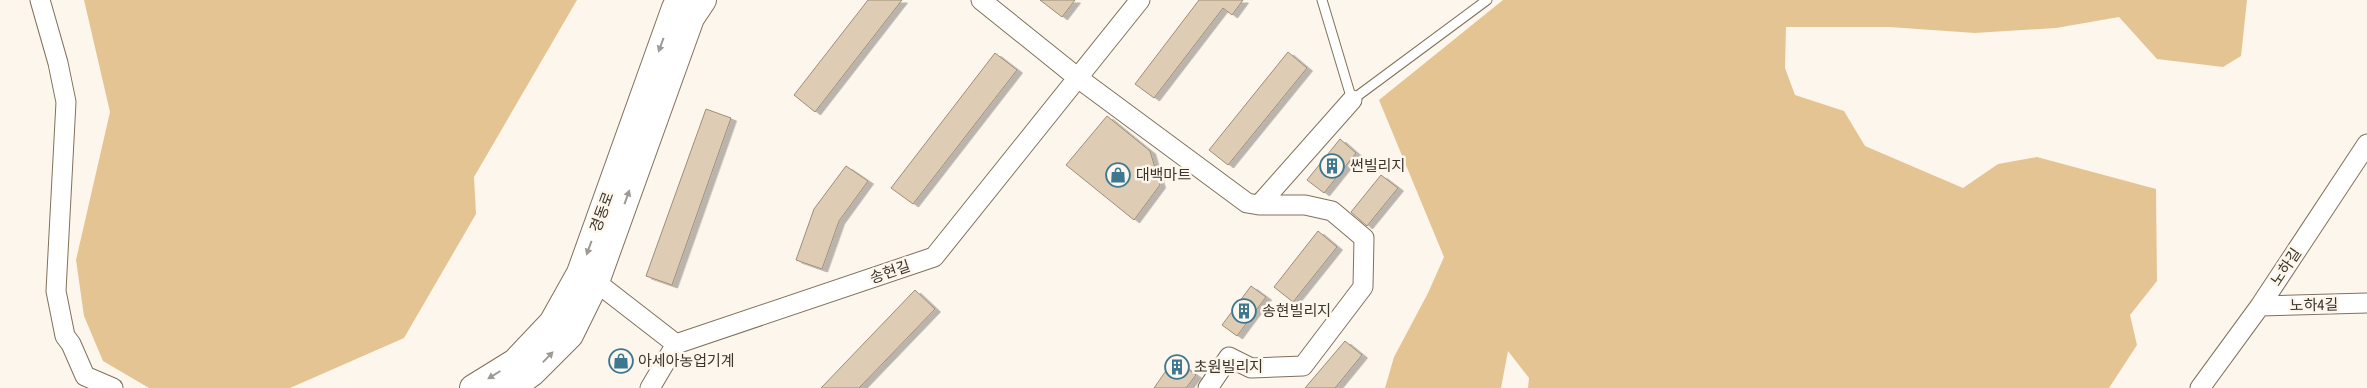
<svg xmlns="http://www.w3.org/2000/svg" width="2367" height="388" viewBox="0 0 2367 388" font-family="'Asap Condensed','Noto Sans KR',sans-serif">
<style>
.green{fill:#e5c494}
.building{fill:#decdb4;stroke:#9e8e77;filter:url(#shadow)}
.lines{fill:none;stroke-linecap:round;stroke-linejoin:round}
.lane-casing{stroke:#81715b;stroke-width:11}
.street-casing{stroke:#81715b;stroke-width:21}
.secondary-casing{stroke:#81715b;stroke-width:28}
.lane{stroke:#fff;stroke-width:9}
.street{stroke:#fff;stroke-width:19}
.secondary{stroke:#fff;stroke-width:26}
.oneway{fill:#9e9a96}
.labels{text-anchor:middle;stroke-width:5;stroke-linejoin:round;paint-order:stroke}
.poi-label{font-size:15px;fill:#3c352c;stroke:#fdf6ec;text-anchor:start}
.street-label{font-size:15px;fill:#3c352c;stroke:#fdf6ec}
</style>
<defs>
<filter id="shadow"><feDropShadow dx="5.5" dy="3" stdDeviation="0" flood-color="#0004"/></filter>
</defs>
<rect width="100%" height="100%" fill="#fdf6ec"/>
<path class="green" d="M 84,0 L 577,0 L 474,177 L 476,214 L 404,338 L 290,388 L 149,388 L 103,361 L 84,316 L 76,260 L 110,112 Z
M 1503,0 L 2247,0 L 2241,56 L 2223,67 L 2157,59 L 2119,17 L 2056,28 L 1975,33 L 1889,27 L 1786,27 L 1785,68 L 1795,95 L 1844,111 L 1865,146 L 1963,188 L 1998,164 L 2037,157 L 2156,189 L 2157,281 L 2130,315 L 2137,345 L 2109,388 L 1528,388 L 1529,378 L 1508,351 L 1501,388 L 1385,388 L 1394,357 L 1428,293 L 1444,257 L 1379,100 Z"/>
<path class="building" d="M 868,0 L 902,0 L 815,112 L 794,95 Z
M 1040,0 L 1075,0 L 1062,17 Z
M 1199,0 L 1243,0 L 1232,15 L 1223,8 L 1154,98 L 1135,84 Z
M 1288,52 L 1307,68 L 1228,165 L 1209,150 Z
M 995,53 L 1017,70 L 913,204 L 891,188 Z
M 706,109 L 731,118 L 672,285 L 646,276 Z
M 1107,116 L 1150,151 L 1160,185 L 1134,220 L 1066,165 Z
M 1340,139 L 1356,153 L 1324,193 L 1307,180 Z
M 846,166 L 868,181 L 839,221 L 822,269 L 796,260 L 814,209 Z
M 1381,175 L 1398,188 L 1367,226 L 1351,212 Z
M 1318,231 L 1337,247 L 1293,302 L 1274,287 Z
M 1251,286 L 1266,297 L 1237,336 L 1222,325 Z
M 915,290 L 935,309 L 859,388 L 821,388 Z
M 1345,341 L 1362,355 L 1335,388 L 1305,388 Z
M 1174,359 L 1196,375 L 1186,388 L 1154,388 Z"/>
<g class="lines">
<g class="lane-casing">
<path id="lane" d="M 1322,0 L 1352,100 L 1487,0"/>
</g>
<g class="street-casing">
<path id="street" d="M 40,0 L 58,63 L 66,102 L 56,291 L 65,336 L 71,344 L 85,376 L 113,388
M 981,0 L 1078,78 L 1247,203 L 1259,205 L 1352,100
M 596,282 L 676,344
M 2260,306 L 2367,303
M 650,388 L 676,344 L 934,257 L 1140,0
M 1208,388 L 1229,357 L 1251,368 L 1303,366 L 1363,287 L 1364,238 L 1332,211 L 1305,205 L 1259,205
M 2200,388 L 2260,306 L 2367,144"/>
</g>
<g class="secondary-casing">
<path id="secondary" d="M 473,388 L 515,362 L 552,323 L 580,273 L 675,8 L 679,0
M 511,388 L 532,373 L 570,335 L 596,282 L 691,18 L 703,0"/>
</g>
<use href="#lane" class="lane"/>
<use href="#street" class="street"/>
<use href="#secondary" class="secondary"/>
</g>
<defs><path id="oneway-solid" d="M-6-.8H1V-3.2L6.5 0L1 3.2V.8H-6Z" transform="scale(1.25)"/></defs>
<g class="oneway">
<use href="#oneway-solid" transform="translate(661 45) rotate(110)"/>
<use href="#oneway-solid" transform="translate(627 197) rotate(-70)"/>
<use href="#oneway-solid" transform="translate(589 248) rotate(110)"/>
<use href="#oneway-solid" transform="translate(548 357) rotate(-46)"/>
<use href="#oneway-solid" transform="translate(494 375) rotate(148)"/>
</g>
<defs>
<g id="building-ring" transform="scale(1.25)"><circle r="9.5" fill="#fdf6ec" stroke="#3d7890" stroke-width="1.5"/><path d="M-4-6H4V6H1V3H-1V6H-4ZM-2.5-4.3h1.7v1.8h-1.7ZM.8-4.3h1.7v1.8H.8ZM-2.5-1h1.7V.8h-1.7ZM.8-1h1.7V.8H.8Z" fill="#3d7890"/></g>
<g id="shop-ring" transform="scale(1.25)"><circle r="9.5" fill="#fdf6ec" stroke="#3d7890" stroke-width="1.5"/><path d="M-5-2.5h2.3a2.7 3.5 0 0 1 5.4 0H5L5.5 6h-11ZM-1.5-2.5h3a1.5 2.3 0 0 0-3 0Z" fill="#3d7890"/></g>
</defs>
<g fill-rule="evenodd">
<use href="#building-ring" x="1332" y="166"/>
<use href="#shop-ring" x="1118" y="175"/>
<use href="#building-ring" x="1244" y="311"/>
<use href="#shop-ring" x="621" y="361"/>
<use href="#building-ring" x="1177" y="367"/>
</g>
<g class="labels">
<g class="poi-label">
<text x="1350" y="171">썬빌리지</text>
<text x="1136" y="180">대백마트</text>
<text x="1262" y="316">송현빌리지</text>
<text x="638" y="366">아세아농업기계</text>
<text x="1194" y="372">초원빌리지</text>
</g>
<g class="street-label">
<text transform="translate(602 212) rotate(-70)" y="5">경동로</text>
<text transform="translate(2286 267) rotate(-56)" y="5">노하길</text>
<text transform="translate(890 272) rotate(-19)" y="5">송현길</text>
<text transform="translate(2314 305) rotate(-1)" y="5">노하4길</text>
</g>
</g>
</svg>
